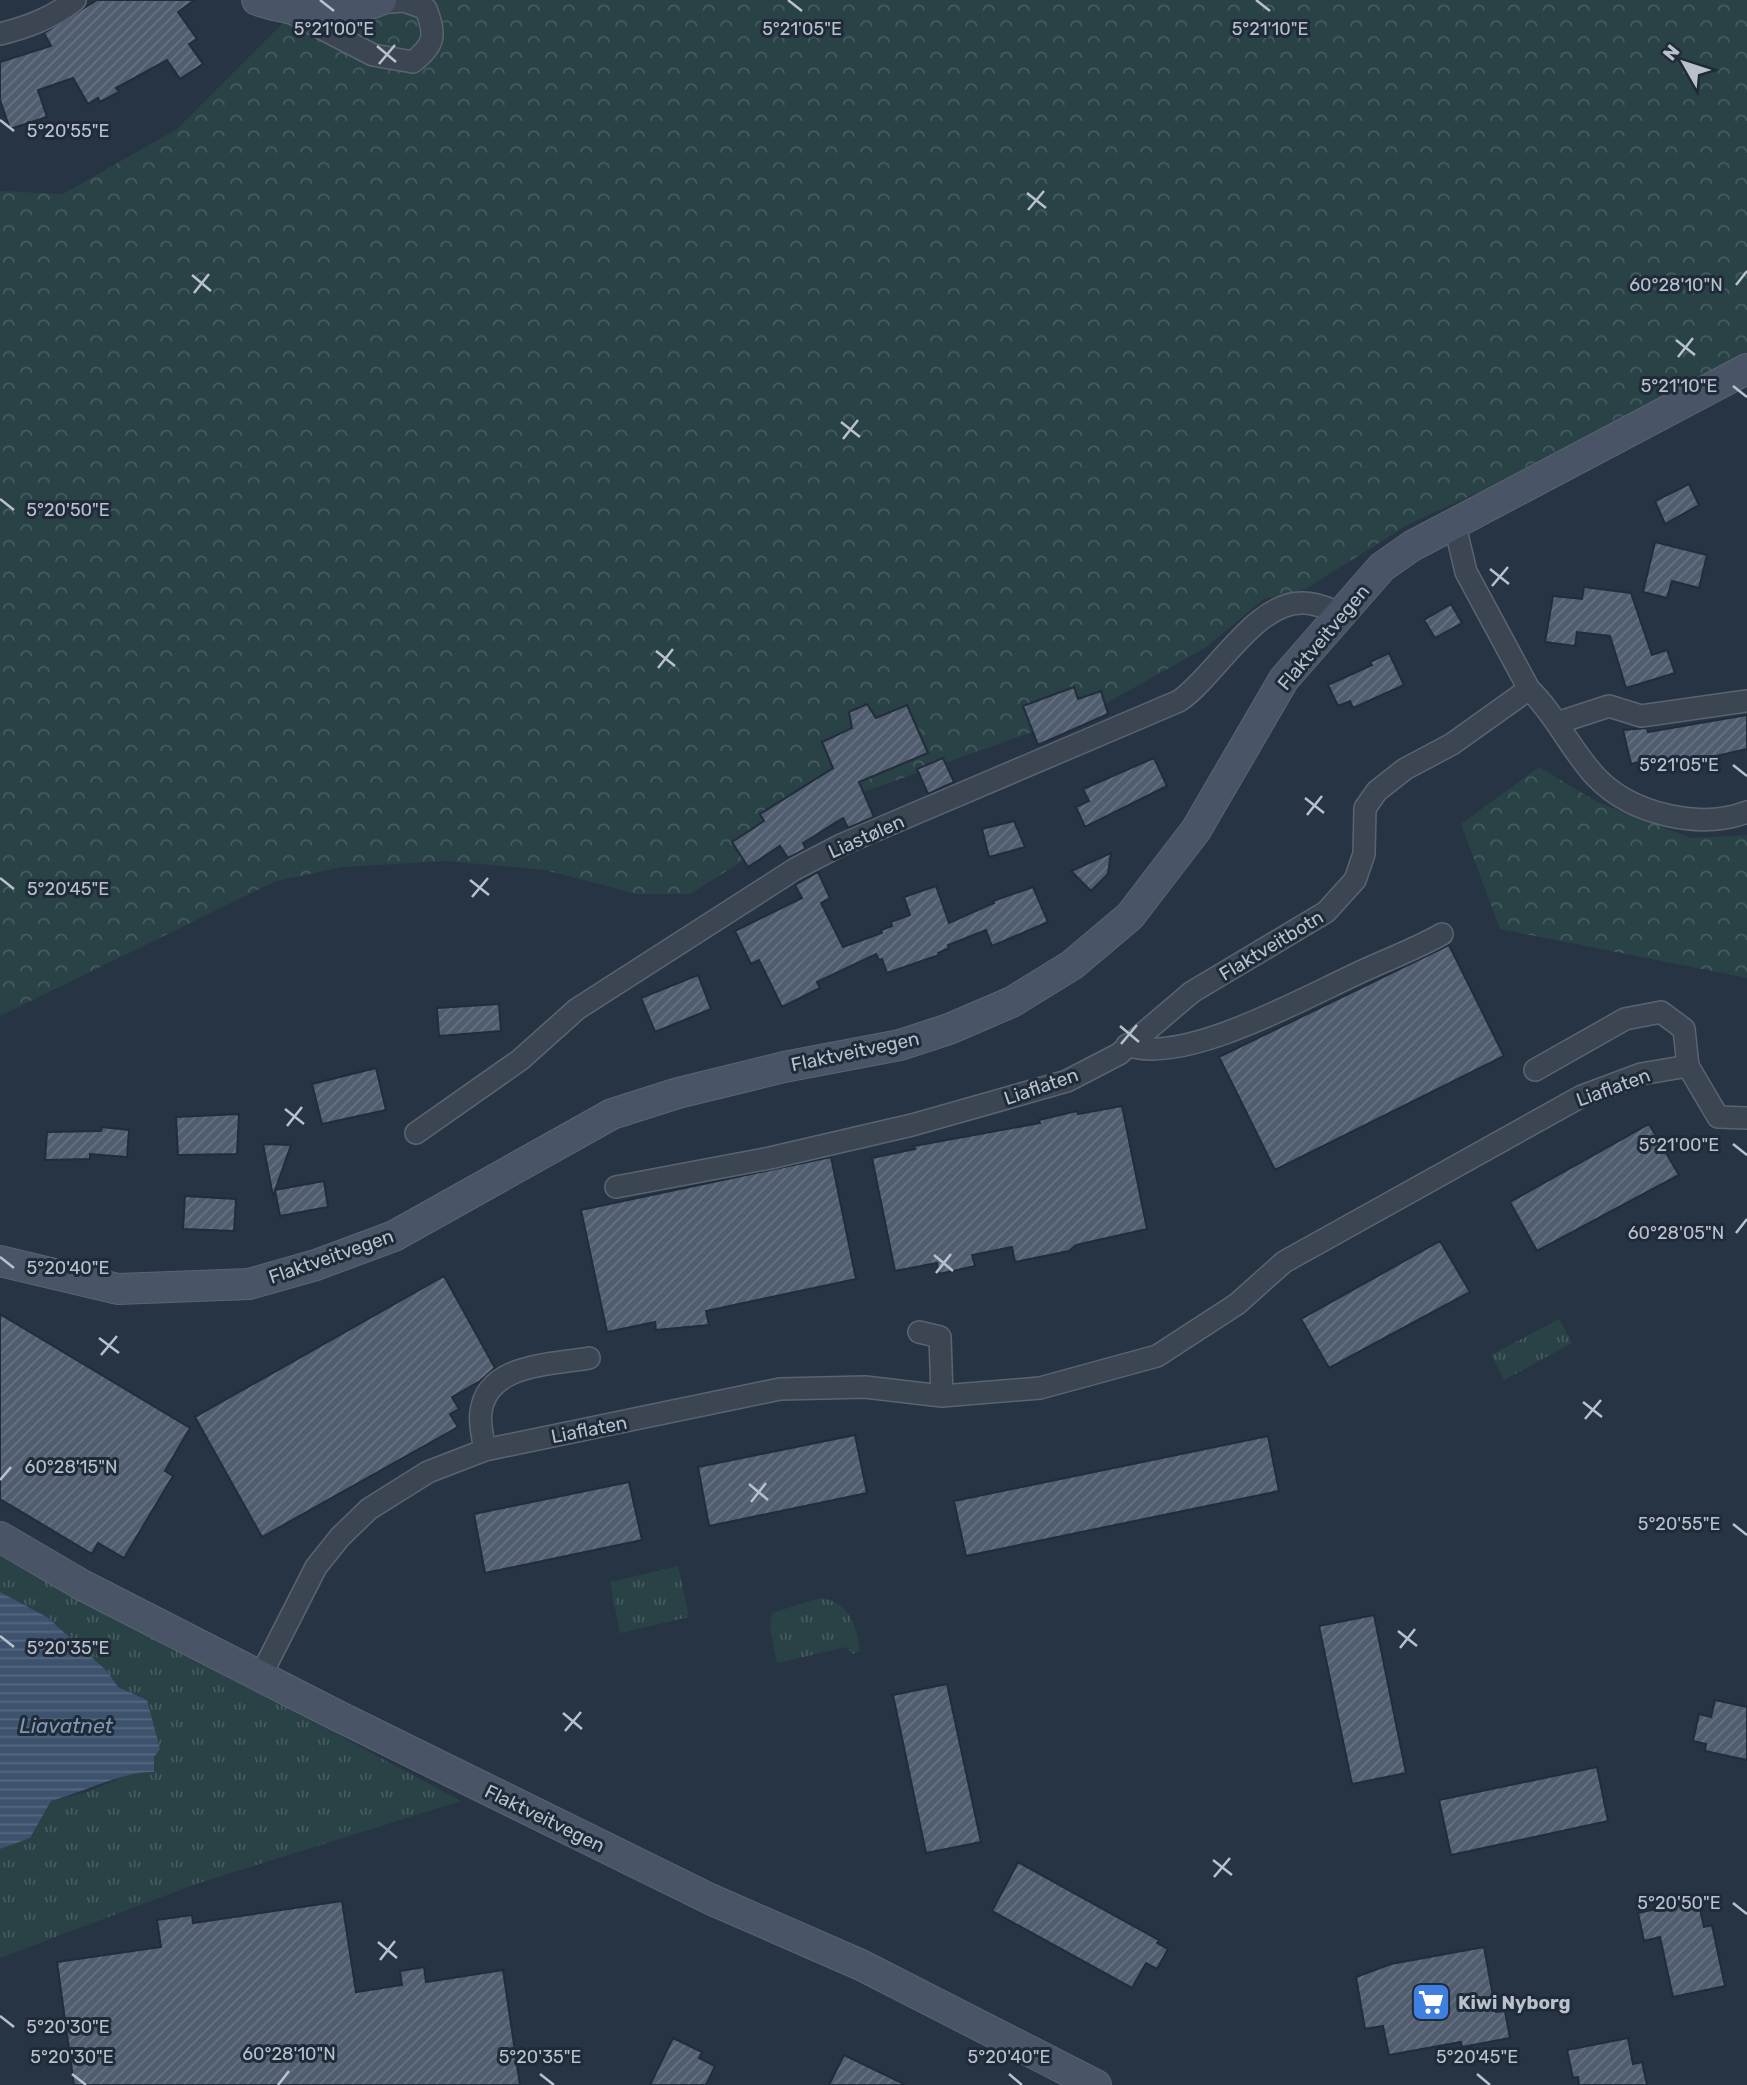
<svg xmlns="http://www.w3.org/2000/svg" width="1747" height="2085" viewBox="0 0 1747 2085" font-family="Rubik,sans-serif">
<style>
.forest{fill:url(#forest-crowns)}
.park{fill:url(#park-tufts)}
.water{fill:url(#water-rules)}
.building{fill:url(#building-hatch);stroke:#222d3b;stroke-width:2}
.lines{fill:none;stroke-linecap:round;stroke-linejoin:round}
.street-casing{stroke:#5a6471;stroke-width:24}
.secondary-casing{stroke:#5a6471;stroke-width:32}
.street{stroke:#3c4653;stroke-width:21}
.secondary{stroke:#495566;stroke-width:30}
.ticks{fill:none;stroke:#b9c1cd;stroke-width:2.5}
.labels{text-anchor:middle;stroke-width:6;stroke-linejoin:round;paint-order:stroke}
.street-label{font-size:19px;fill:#b9c1cd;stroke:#202b39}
.poi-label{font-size:19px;font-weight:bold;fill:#b9c1cd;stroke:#202b39;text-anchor:start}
.water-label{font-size:21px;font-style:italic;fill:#8098b4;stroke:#202b39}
.ticks-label{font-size:18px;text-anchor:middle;fill:#b9c1cd;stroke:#202b39;stroke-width:6;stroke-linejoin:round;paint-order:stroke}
</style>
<defs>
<pattern id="forest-crowns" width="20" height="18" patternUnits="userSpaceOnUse" patternTransform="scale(1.75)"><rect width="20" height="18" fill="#294245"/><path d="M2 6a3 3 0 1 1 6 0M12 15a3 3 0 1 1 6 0" fill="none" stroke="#465c5f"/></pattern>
<pattern id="park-tufts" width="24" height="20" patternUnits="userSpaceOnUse" patternTransform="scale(1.75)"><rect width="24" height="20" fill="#294245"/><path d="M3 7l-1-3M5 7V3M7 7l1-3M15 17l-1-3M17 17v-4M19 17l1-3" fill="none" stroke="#465c5f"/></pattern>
<pattern id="water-rules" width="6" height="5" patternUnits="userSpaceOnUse" patternTransform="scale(1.75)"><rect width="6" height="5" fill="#3d526c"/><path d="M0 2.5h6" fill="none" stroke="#576980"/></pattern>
<pattern id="building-hatch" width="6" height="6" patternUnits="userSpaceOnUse" patternTransform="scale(1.75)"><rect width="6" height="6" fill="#505d6f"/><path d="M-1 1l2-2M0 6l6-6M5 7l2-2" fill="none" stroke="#677282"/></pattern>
</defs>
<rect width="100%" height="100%" fill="#273444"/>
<path class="forest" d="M 358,0 L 1747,0 L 1747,369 L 1409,524 L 1304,590 L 1264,599 L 1205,648 L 1094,710 L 838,801 L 690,894 L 637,894 L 545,870 L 447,861 L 343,867 L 276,881 L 0,1016 L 0,191 L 63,194 L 177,129 L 293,13 Z
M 1539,767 L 1597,802 L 1691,838 L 1747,835 L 1747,978 L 1500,929 L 1461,824 Z"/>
<path class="park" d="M 1559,1319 L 1572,1343 L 1504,1380 L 1491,1355 Z
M 0,1549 L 90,1602 L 461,1801 L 199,1883 L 0,1958 L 0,1849 L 30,1838 L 51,1801 L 87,1792 L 138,1771 L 147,1700 L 118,1687 L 107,1671 L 47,1617 L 0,1592 Z
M 678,1566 L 689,1617 L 620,1633 L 610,1582 Z
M 819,1598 C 848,1600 857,1626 860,1651 L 852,1654 L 846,1647 L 777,1663 L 770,1628 L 772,1613 Z"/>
<path class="water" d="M 0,1592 L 47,1617 L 107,1671 L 118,1687 L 147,1700 L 160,1749 L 154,1757 L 154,1772 C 127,1770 81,1793 51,1801 L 30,1838 L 0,1849 Z"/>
<path class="building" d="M 97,0 L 195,0 L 178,12 L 197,39 L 189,44 L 203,64 L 180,79 L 167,60 L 116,88 L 119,92 L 100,102 L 98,98 L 88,104 L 73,78 L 38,90 L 47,117 L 10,129 L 0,100 L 0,62 L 51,46 L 44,33 Z
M 1689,484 L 1699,505 L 1665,524 L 1655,501 Z
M 1655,542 L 1707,555 L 1699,588 L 1672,581 L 1667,598 L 1643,592 Z
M 1584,587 L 1631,593 L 1652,655 L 1667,650 L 1675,673 L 1626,688 L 1610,636 L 1577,632 L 1575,646 L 1545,642 L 1553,596 L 1582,599 Z
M 1451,604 L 1462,623 L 1435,638 L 1424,620 Z
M 1389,653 L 1404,685 L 1353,708 L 1350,701 L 1338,706 L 1328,685 L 1372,665 L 1370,662 Z
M 1074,687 L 1078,699 L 1101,691 L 1108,714 L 1038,745 L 1023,706 Z
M 867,704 L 876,718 L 907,705 L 928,753 L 859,782 L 874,817 L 848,828 L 843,818 L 803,843 L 806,849 L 788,858 L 780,846 L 748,867 L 732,842 L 764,821 L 760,814 L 833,768 L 822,742 L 852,728 L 849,712 Z
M 1747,715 L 1747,749 L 1694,761 L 1693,757 L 1671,762 L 1670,759 L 1654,763 L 1653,759 L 1631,764 L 1623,730 L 1647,728 L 1648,732 Z
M 943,758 L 954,782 L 928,794 L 917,769 Z
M 1154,758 L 1167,786 L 1085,827 L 1076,807 L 1089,801 L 1083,789 Z
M 1014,821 L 1025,847 L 989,857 L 982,829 Z
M 1111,853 L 1108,874 L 1091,891 L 1071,871 Z
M 818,872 L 830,898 L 821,903 L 843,947 L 882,933 L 881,930 L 892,926 L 891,922 L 910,915 L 904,897 L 936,886 L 949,923 L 994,903 L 993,901 L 1033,887 L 1048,922 L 992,946 L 986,930 L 948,945 L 949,948 L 938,953 L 939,955 L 887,973 L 882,959 L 879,960 L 876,954 L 817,982 L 820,988 L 782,1007 L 759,960 L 751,964 L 735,931 L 802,898 L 795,885 Z
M 1449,945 L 1504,1056 L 1275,1170 L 1219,1057 Z
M 698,975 L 711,1009 L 655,1032 L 641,998 Z
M 499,1004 L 501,1031 L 439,1036 L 437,1008 Z
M 376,1068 L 386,1110 L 322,1124 L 312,1084 Z
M 1122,1106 L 1147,1229 L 1076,1245 L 1069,1251 L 1015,1262 L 1012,1247 L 972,1255 L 975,1266 L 939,1274 L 937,1263 L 895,1271 L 872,1158 L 915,1149 L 914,1146 L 1040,1123 L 1039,1120 L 1077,1111 L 1078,1114 Z
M 239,1114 L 237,1154 L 178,1155 L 176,1117 Z
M 1649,1124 L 1679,1175 L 1537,1251 L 1510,1202 Z
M 102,1127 L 129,1130 L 127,1157 L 90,1154 L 90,1159 L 45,1160 L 47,1132 L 101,1131 Z
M 263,1144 L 291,1145 L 273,1196 Z
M 831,1157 L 856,1279 L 706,1311 L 709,1325 L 656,1330 L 655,1322 L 607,1332 L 581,1210 Z
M 324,1181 L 328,1207 L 280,1216 L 275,1190 Z
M 185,1196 L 236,1199 L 234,1231 L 183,1229 Z
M 1440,1241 L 1470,1292 L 1329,1368 L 1301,1319 Z
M 444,1276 L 495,1368 L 480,1381 L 452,1397 L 459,1409 L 450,1414 L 458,1427 L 262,1537 L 195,1417 Z
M 0,1314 L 190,1428 L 165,1471 L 173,1476 L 124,1558 L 98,1543 L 92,1554 L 0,1499 Z
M 855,1435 L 867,1493 L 709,1526 L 698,1467 Z
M 1268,1436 L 1279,1491 L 966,1556 L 954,1501 Z
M 629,1482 L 642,1540 L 485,1573 L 474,1514 Z
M 1374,1615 L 1406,1773 L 1352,1784 L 1319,1626 Z
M 947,1684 L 981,1842 L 926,1853 L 893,1695 Z
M 1715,1700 L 1747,1707 L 1747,1760 L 1705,1751 L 1706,1744 L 1693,1741 L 1699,1714 L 1711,1717 Z
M 1597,1767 L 1608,1821 L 1451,1855 L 1439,1800 Z
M 1018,1862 L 1159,1940 L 1157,1943 L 1168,1949 L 1157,1969 L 1146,1963 L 1132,1988 L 992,1911 Z
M 1698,1900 L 1704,1927 L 1712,1925 L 1725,1986 L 1673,1997 L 1660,1937 L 1644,1941 L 1638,1913 Z
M 342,1901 L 356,1992 L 402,1985 L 400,1971 L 424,1967 L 426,1982 L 503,1970 L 520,2085 L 74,2085 L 57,1962 L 161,1947 L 157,1920 L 192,1915 L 193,1923 Z
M 1484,1947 L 1496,2012 L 1505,2011 L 1510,2038 L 1462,2047 L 1461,2042 L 1389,2055 L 1383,2026 L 1365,2029 L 1356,1977 L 1391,1964 Z
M 673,2038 L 702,2052 L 699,2058 L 715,2066 L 706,2085 L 650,2085 Z
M 1628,2038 L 1633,2064 L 1642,2062 L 1647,2085 L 1579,2085 L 1578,2077 L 1573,2078 L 1567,2050 Z
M 844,2055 L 906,2085 L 829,2085 Z"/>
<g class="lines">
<g class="street-casing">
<path id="street" d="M 288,11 L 373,55 L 413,62 C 435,44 436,36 426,9 L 404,1 L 375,3
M 0,34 C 28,27 52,18 75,0
M 1455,526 L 1466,572 L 1529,689 C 1556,715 1571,751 1597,778 C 1632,814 1700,830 1747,812
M 1557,723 L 1609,706 L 1641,716 L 1747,701
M 1127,1045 C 1182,1066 1302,999 1354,975 C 1383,961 1414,950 1442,934
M 1535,1070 L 1625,1019 L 1661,1012 L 1684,1029 L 1688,1066
M 416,1133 L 520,1060 L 577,1009 L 795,869 L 841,845 L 1179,701 C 1215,677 1256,600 1304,603 C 1317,603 1329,609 1340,613
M 616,1187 L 770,1158 L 912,1125 L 1067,1081 L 1119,1054 L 1192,992 L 1326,912 L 1355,880 L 1364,854 L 1365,808 L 1377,791 L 1405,769 L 1452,744 L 1529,689
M 919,1332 L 940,1337 L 942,1396
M 485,1450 C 483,1438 479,1423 481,1412 C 487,1363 552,1365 589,1358
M 260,1677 L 316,1567 L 340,1537 L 369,1509 L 428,1472 L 485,1450 L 780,1389 L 865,1387 L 942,1396 L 1040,1388 L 1157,1356 L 1237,1304 L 1284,1262 L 1582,1096 L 1641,1074 L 1688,1066 L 1718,1117 L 1747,1118"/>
</g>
<g class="secondary-casing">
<path id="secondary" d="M 257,0 C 293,13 345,15 381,0
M 0,1261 L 118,1289 L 249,1284 L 316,1265 L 394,1236 L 612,1114 L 678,1093 L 784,1067 L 900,1045 L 949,1029 L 1012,1002 L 1072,965 L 1130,916 L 1196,830 L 1284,679 L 1382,567 L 1412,546 L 1747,369
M 0,1537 L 82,1585 L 336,1715 L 710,1899 L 861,1965 L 1096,2085"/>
</g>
<use href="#street" class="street"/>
<use href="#secondary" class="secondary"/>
</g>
<path class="ticks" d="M 320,0 L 334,11M 788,0 L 802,11M 1256,0 L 1270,11M 377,46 L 396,62M 379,64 L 395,45M 0,120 L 14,131M 1027,193 L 1046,208M 1028,210 L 1044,191M 192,275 L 211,291M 1736,285 L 1747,271M 194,293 L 209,274M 1676,340 L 1695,355M 1678,357 L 1693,338M 1733,386 L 1747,397M 841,422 L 860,437M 843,439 L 858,420M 0,499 L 14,510M 1490,569 L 1509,584M 1492,586 L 1508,567M 656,651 L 675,666M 658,668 L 673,649M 1733,765 L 1747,776M 1305,798 L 1324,813M 1307,815 L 1322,796M 0,878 L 14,889M 470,880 L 489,895M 472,897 L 488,878M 1120,1026 L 1139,1042M 1121,1044 L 1137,1025M 285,1109 L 304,1124M 287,1126 L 302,1107M 1733,1144 L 1747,1155M 1736,1233 L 1747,1219M 934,1255 L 953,1271M 0,1257 L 14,1268M 936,1273 L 951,1254M 99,1338 L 119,1353M 101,1355 L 117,1336M 1583,1402 L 1602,1417M 1585,1419 L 1601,1400M 0,1480 L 11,1467M 749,1484 L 768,1500M 751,1502 L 766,1483M 1733,1524 L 1747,1535M 1398,1631 L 1417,1646M 0,1636 L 14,1647M 1400,1648 L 1415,1629M 563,1713 L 582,1729M 565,1731 L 581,1712M 1213,1860 L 1232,1875M 1214,1877 L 1230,1858M 1733,1903 L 1747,1914M 378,1942 L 397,1958M 380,1960 L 395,1941M 0,2016 L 14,2027M 72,2074 L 86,2085M 540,2074 L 554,2085M 1009,2074 L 1022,2085M 1477,2074 L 1490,2085M 278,2085 L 289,2071"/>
<defs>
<g id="supermarket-square" transform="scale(2.0125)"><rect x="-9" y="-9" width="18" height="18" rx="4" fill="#3f7fe0" stroke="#202b39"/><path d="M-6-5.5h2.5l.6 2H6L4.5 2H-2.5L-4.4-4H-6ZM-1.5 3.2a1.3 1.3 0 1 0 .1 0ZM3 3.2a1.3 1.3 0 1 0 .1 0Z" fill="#fff"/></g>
</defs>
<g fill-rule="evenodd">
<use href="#supermarket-square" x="1431" y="2002"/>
</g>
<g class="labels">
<g class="street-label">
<text transform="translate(1323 637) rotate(-50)" y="7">Flaktveitvegen</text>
<text transform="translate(866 836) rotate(-24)" y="7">Liastølen</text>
<text transform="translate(1271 945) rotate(-31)" y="7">Flaktveitbotn</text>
<text transform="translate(855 1051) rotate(-12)" y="7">Flaktveitvegen</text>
<text transform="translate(1041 1086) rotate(-19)" y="7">Liaflaten</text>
<text transform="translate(1613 1087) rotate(-20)" y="7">Liaflaten</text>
<text transform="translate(331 1256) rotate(-19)" y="7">Flaktveitvegen</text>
<text transform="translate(589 1429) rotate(-11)" y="7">Liaflaten</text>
<text transform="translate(545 1818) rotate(26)" y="7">Flaktveitvegen</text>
</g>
<g class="poi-label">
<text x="1458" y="2009">Kiwi Nyborg</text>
</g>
<g class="water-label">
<text x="66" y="1733">Liavatnet</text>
</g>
</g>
<g class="ticks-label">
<text x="334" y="35">5°21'00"E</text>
<text x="802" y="35">5°21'05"E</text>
<text x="1270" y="35">5°21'10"E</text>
<text x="68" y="137">5°20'55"E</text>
<text x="1676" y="291">60°28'10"N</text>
<text x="1679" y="392">5°21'10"E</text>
<text x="68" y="516">5°20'50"E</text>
<text x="1679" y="771">5°21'05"E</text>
<text x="68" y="895">5°20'45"E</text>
<text x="1679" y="1151">5°21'00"E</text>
<text x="1676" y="1239">60°28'05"N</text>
<text x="68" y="1274">5°20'40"E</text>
<text x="71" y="1473">60°28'15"N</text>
<text x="1679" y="1530">5°20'55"E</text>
<text x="68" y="1654">5°20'35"E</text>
<text x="1679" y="1909">5°20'50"E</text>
<text x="68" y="2033">5°20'30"E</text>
<text x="289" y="2060">60°28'10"N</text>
<text x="72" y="2063">5°20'30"E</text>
<text x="540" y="2063">5°20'35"E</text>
<text x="1009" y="2063">5°20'40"E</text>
<text x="1477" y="2063">5°20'45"E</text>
</g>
<g transform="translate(1684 63) rotate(309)" stroke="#202b39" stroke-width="5" paint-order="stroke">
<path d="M0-5L12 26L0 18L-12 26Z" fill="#b9c1cd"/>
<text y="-10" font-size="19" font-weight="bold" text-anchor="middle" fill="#b9c1cd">N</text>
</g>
</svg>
